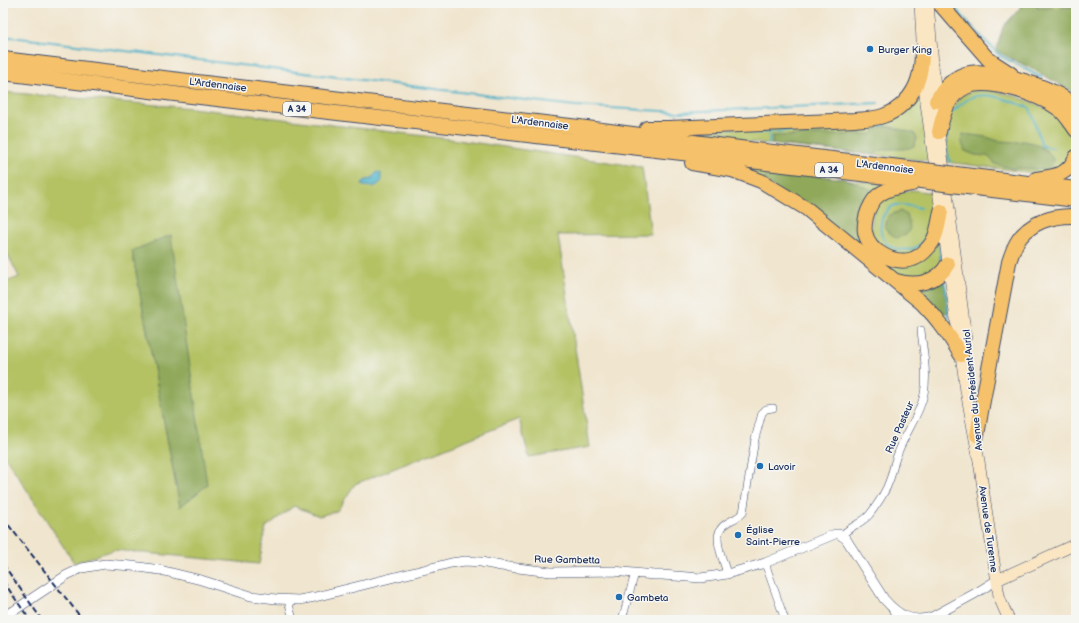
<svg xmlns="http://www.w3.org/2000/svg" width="1079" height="623" viewBox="0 0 1079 623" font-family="'Balsamiq Sans',sans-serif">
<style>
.green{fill:#b4c264;stroke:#687861;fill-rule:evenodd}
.forest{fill:#8fa85a;stroke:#556c5c}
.water{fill:#48b0c7;stroke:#327092}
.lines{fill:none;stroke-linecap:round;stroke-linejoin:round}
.stream{stroke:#48b0c7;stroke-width:2}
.minor-casing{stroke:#3b4a6f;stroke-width:8}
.tertiary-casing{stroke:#3b4a6f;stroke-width:10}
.secondary-casing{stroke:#3b4a6f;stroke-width:12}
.motorway-casing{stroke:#3b4a6f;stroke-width:16}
.minor{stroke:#fff;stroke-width:7}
.tertiary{stroke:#fff;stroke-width:9}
.secondary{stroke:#fbe6c4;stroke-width:11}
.motorway{stroke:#f5c16b;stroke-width:14}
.rail{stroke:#1b2f5e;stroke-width:2;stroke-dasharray:6 3;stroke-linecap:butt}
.motorway-bridge-casing{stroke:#3b4a6f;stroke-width:16;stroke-linecap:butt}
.motorway-bridge{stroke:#f5c16b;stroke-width:14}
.poi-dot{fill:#1f6fb2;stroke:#f6f6f2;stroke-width:1.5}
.labels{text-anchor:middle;stroke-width:3;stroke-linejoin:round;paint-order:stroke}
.shield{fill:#f6f6f2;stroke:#5d6b8a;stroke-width:1}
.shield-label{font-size:9px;font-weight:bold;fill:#1b2f5e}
.poi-label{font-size:10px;fill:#1b2f5e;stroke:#f6f6f2;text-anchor:start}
.street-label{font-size:10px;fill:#1b2f5e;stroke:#f6f6f2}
</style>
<rect width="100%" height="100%" fill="#f6f6f2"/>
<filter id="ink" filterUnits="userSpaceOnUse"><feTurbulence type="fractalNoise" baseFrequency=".025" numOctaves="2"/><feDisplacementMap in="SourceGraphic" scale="8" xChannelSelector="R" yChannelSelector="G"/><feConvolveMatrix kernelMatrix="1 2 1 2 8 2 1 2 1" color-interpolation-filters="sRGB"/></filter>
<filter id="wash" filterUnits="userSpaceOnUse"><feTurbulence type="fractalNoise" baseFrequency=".012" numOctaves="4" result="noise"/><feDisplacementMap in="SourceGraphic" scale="16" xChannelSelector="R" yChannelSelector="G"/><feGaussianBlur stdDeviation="0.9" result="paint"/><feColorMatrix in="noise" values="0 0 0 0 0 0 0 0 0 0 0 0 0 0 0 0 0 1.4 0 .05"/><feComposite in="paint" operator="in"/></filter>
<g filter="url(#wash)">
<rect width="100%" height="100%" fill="#f0e5ce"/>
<path class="green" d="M 1038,3 L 1076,3 L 1076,7 L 1037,8 Z
M 987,90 L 1012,95 L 1031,102 L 1050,110 L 1061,122 L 1068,131 L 1071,137 L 1072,147 L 1070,157 L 1054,172 L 1042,174 L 946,162 L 944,139 L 949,112 L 961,96 L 972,91 Z
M 3,92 L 192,108 L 450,139 L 642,167 L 651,234 L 558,235 L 590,447 L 529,457 L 519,419 L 355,484 L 337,511 L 319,516 L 294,506 L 266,527 L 259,564 L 114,550 L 74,563 L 3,453 L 3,283 L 19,277 L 3,245 ZM 171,236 L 180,507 L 132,251 Z
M 917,92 L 921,95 L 930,161 L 731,140 L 660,132 L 875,121 Z
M 756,168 L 884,184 L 875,191 L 860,231 L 899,264 L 939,240 L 940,264 L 932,276 L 901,280 L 747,170 Z
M 914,190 L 932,193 L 934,215 L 931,235 L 922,248 L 910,256 L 887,253 L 871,234 L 873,209 L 889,193 Z"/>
<path class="forest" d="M 1020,3 L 1038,3 L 1037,8 L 1076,7 L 1076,94 L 1038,72 L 996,51 L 1003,27 L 1020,8 Z
M 887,126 L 914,133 L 917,138 L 914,146 C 901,153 886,144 874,155 L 772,144 L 772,136 L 872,134 L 878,127 Z
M 963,134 L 986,137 L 999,141 L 1017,142 L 1023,141 L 1034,143 L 1047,151 L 1051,155 L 1053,160 L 1052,165 L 1045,170 L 1019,168 L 1013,169 L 995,164 L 989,157 L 986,156 L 975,155 L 965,151 L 961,140 Z
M 769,170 L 846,179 L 875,191 L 863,239 L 854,244 L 764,180 Z
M 900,211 L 907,215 C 912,229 911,234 896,238 L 885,229 L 888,216 Z
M 171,235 L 207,485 L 180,507 L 132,251 Z
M 940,278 L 946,288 L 949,312 L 939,315 L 920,297 L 920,287 Z"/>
<path class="water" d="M 377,172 L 381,173 L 381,178 L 382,181 C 376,188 371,187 363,186 L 362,183 L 364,181 L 372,178 Z"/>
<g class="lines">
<path class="stream" d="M 950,3 L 999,55 L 1042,78
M 3,36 L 575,106 L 679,112 L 878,103
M 951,113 C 957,108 963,102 970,98 C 988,90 1013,102 1030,108 L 1042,146 L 1053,148
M 948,125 L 946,145 L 950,162
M 751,133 L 865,127 L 878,126 L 888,123
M 769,144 L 770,132
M 921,208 C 914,207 903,204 896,205 C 892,206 888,209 886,212 C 882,216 882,218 881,223 C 881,226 880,229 881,232 C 883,250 909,255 921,244 C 925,240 927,235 928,230
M 939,247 L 942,262
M 943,278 L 945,285 L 949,322"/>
</g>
</g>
<g filter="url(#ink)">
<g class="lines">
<g class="minor-casing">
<path id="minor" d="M 841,536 C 850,526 863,523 870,514 C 878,503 886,492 890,479 C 893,471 894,461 898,453 C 905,433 920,415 924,394 C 928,373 923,351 921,330
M 765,563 L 785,620
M 727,574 C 724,561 712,538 722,527 C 727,521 737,519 743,513 L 755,439 L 762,413 L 766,409 L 773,408
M 288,600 L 293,620
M 892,609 L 898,620
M 622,620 L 635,573"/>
</g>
<g class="tertiary-casing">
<path id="tertiary" d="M 3,616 L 15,610 L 34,597 L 67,575 L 82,568 L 105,564 L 132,566 L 160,570 L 201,580 L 251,596 L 276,599 L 299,600 L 315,597 L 451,563 L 465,561 L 481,562 L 501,566 L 551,572 L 613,571 L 654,575 L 662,575 L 701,578 L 727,574 L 765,563 L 835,534 L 839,534 L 846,539 L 884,599 C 898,615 911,623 932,617 L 976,593 L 997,580"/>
</g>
<g class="secondary-casing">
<path id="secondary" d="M 920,3 L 925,96 L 961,355 L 966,391 L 979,461 L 999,596 L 1002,604 L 1009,620
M 928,3 L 933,65 L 939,132 L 966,337
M 997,580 L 1076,544"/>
</g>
<g class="motorway-casing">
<path id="motorway" d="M 939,3 L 988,59 L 1011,74
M 3,59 L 579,127 L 740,148 L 917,169
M 3,73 L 183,95 L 921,181
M 936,101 C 943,89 955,75 970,73 C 993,69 1048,86 1067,100 C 1070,102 1073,106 1076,108
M 647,128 L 669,128 L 855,120 C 864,119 874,119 883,116 C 899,111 913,96 918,80 C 921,71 922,62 922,52
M 939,132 C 943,114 948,95 966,87 C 989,77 1040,95 1059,109 C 1066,115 1071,123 1076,130
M 692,163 L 732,170 L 761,181 L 807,209 L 922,303 C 939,320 949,335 961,355
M 964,175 L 1076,189
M 1036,179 C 1055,176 1067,176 1076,157
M 912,184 C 901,186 889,188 880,194 C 873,199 868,209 866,217 C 865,222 864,227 865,232 C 869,252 895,265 913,259 C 921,256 929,248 933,241 C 938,232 939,221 941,211
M 967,187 L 1076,200
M 896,281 C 916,287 937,283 948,264
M 977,435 L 982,406 L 1009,262 C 1011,256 1013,250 1016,244 C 1028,222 1053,215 1076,216"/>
</g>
<use href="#minor" class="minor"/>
<use href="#tertiary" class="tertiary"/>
<use href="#secondary" class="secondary"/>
<use href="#motorway" class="motorway"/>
<path class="rail" d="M 3,518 L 83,620
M 3,564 L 42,620
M 3,581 L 30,620"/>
<g class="motorway-bridge-casing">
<path id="motorway-bridge" d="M 917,169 L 964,175
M 921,181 L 967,187"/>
</g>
<use href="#motorway-bridge" class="motorway-bridge"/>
</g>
</g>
<g class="poi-dot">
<circle cx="870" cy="49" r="4"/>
<circle cx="760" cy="466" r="4"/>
<circle cx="738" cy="535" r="4"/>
<circle cx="619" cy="597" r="4"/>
</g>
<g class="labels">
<g class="shield">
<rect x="283" y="102" width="28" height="14" rx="3"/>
<rect x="815" y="163" width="28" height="14" rx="3"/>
</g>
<g class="shield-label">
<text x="297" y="112">A 34</text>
<text x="829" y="173">A 34</text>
</g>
<g class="poi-label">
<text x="878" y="53">Burger King</text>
<text x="768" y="470">Lavoir</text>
<text x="746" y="533">Église<tspan x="746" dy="12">Saint-Pierre</tspan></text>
<text x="627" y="601">Gambeta</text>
</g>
<g class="street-label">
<text transform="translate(218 84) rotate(7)" y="4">L'Ardennaise</text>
<text transform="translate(540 122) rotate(7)" y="4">L'Ardennaise</text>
<text transform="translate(885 166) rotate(7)" y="4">L'Ardennaise</text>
<text transform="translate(972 390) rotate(-96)" y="4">Avenue du Président Auriol</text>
<text transform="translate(899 427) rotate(-66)" y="4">Rue Pasteur</text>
<text transform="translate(989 529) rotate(82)" y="4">Avenue de Turenne</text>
<text transform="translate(567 559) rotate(1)" y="4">Rue Gambetta</text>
</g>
</g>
<rect width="1079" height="623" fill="none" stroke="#f6f6f2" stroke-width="16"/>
</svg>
